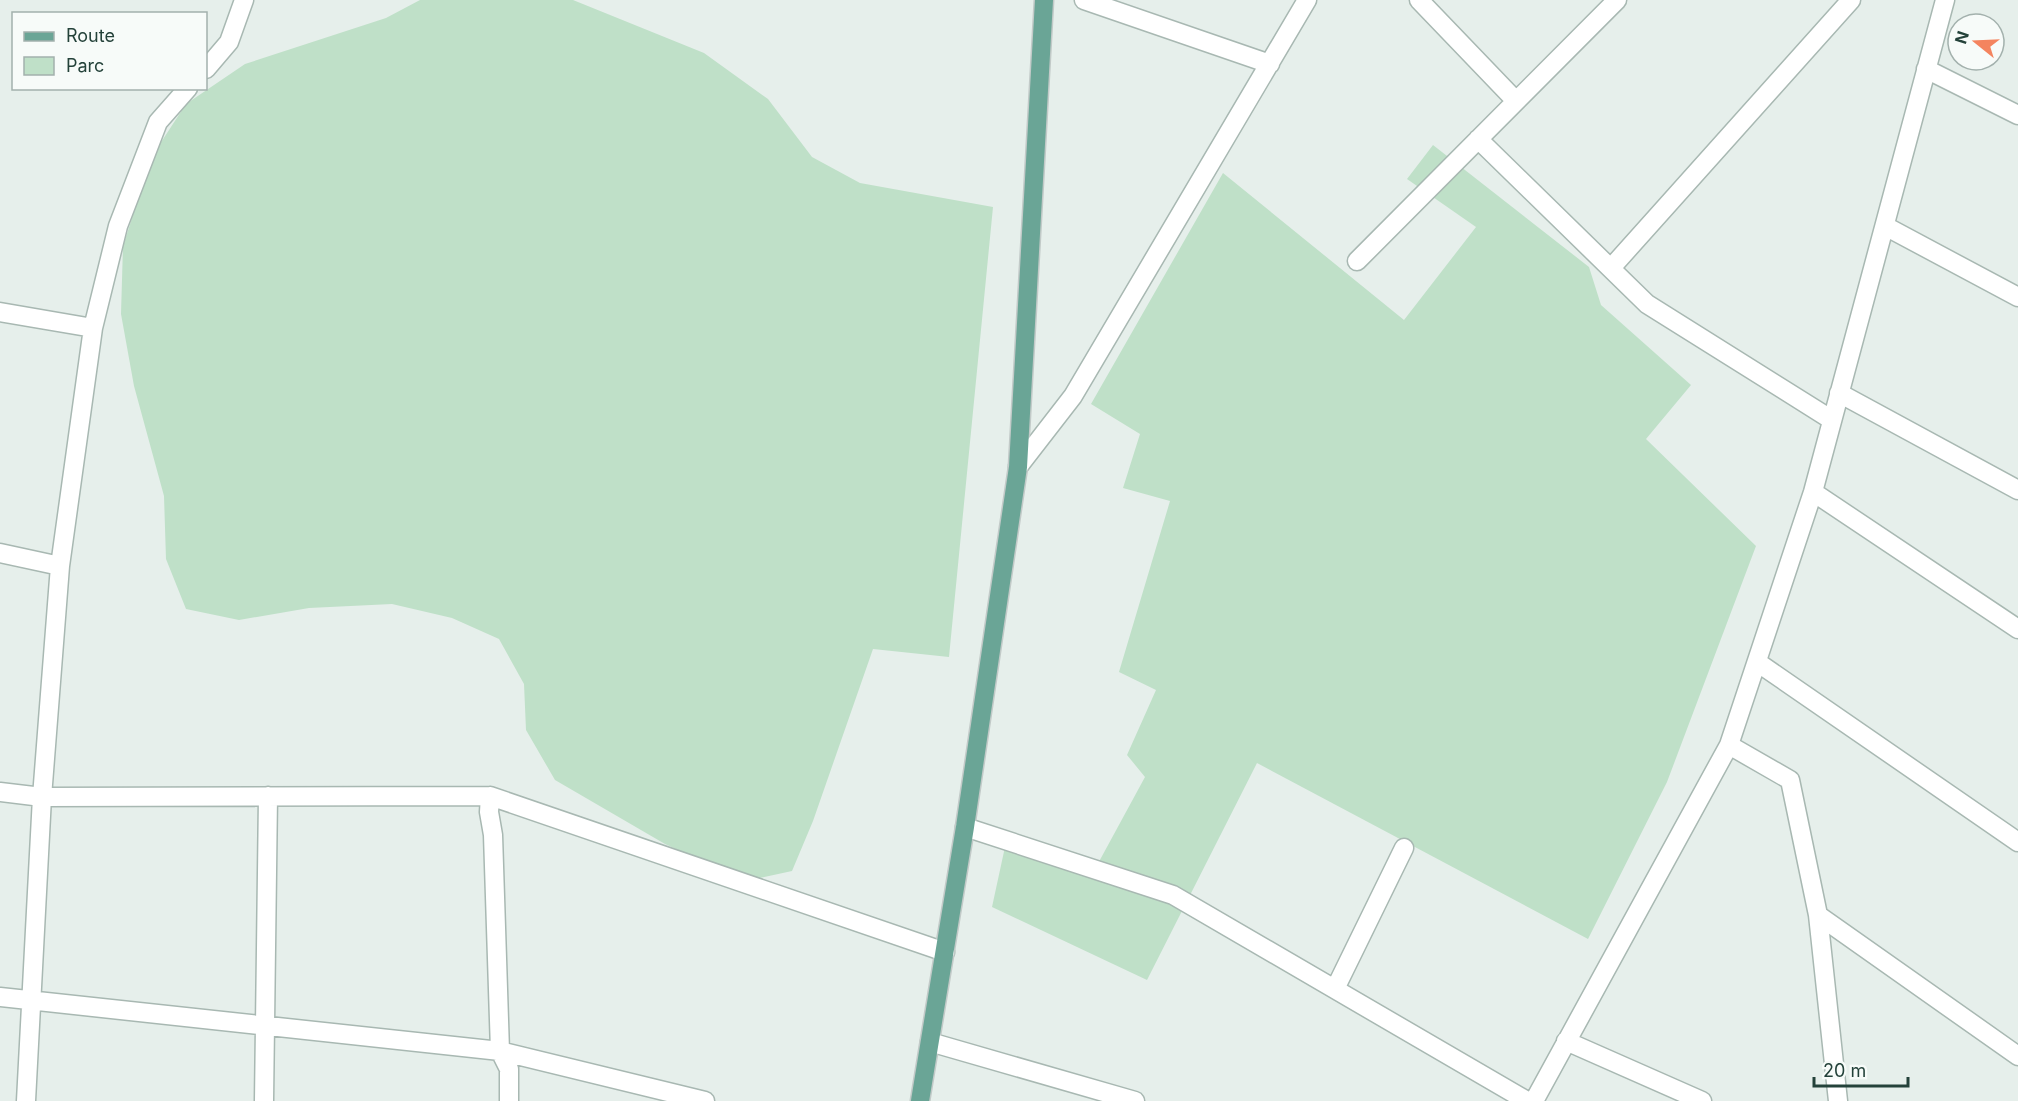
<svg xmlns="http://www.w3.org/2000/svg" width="2018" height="1101" viewBox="0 0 2018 1101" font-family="Inter,sans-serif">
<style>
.green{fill:#bfe0c8}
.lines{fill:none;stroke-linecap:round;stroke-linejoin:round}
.minor-casing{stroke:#a8b8b2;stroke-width:21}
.major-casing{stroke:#c2cac8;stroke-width:21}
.minor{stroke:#fff;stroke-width:18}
.major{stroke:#6aa596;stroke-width:18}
</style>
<rect width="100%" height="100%" fill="#e6efeb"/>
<path class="green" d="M 420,0 L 573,0 L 704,53 L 768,99 L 812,157 L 860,183 L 993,207 L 949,657 L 873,649 L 813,821 L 792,871 L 746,881 L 665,844 L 555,780 L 526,730 L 524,684 L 499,639 L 452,618 L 392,604 L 309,608 L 239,620 L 186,609 L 166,559 L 164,496 L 134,386 L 121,314 L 123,246 L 152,156 L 186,104 L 245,64 L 386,18 Z
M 1433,145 L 1589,267 L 1601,305 L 1691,385 L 1646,439 L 1756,546 L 1667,782 L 1588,939 L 1257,763 L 1147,980 L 992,907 L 1008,833 L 1095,869 L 1145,777 L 1127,755 L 1156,690 L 1119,672 L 1170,501 L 1123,488 L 1140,434 L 1091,404 L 1223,173 L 1404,320 L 1476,227 L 1407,179 Z"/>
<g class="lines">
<g class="minor-casing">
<path id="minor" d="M 1084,0 L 1270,64
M 1419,0 L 1516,101
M 206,69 L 229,42 L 244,0
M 1926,69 L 2018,115
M 1478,139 L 1647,304 L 1832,420
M 1885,226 L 2018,297
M 1357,261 L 1617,0
M 1611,268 L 1851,0
M 0,312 L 93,328
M 1839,393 L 2018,490
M 1018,467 L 1073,396 L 1307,0
M 1813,492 L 2018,629
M 0,553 L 60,566
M 1757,662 L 2018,842
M 1729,745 L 1790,780 L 1818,915 L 1838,1101
M 0,792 L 42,797 L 490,796 L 945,952
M 490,796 L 489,812 L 493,835 L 500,1051 L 509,1069 L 509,1101
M 965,827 L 1173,895 L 1527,1101
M 1818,915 L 2018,1056
M 1335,989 L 1404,848
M 0,997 L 500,1051 L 705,1101
M 1566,1041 L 1702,1101
M 930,1042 L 1135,1101
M 26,1101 L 42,797 L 60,566 L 93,328 L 118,226 L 158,122 L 188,88
M 264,1101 L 268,796
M 1534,1101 L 1729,745 L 1813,492 L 1945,0"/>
</g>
<g class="major-casing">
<path id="major" d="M 920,1101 L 965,827 L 1018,467 L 1044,0"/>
</g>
<use href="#minor" class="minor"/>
<use href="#major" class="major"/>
</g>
<rect x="12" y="12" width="195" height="78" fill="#f7fbf9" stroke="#a3b1ad" stroke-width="1.5"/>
<rect x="24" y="32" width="30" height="9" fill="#6aa596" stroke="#a3b1ad" stroke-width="1.5"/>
<text x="66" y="42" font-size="18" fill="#24423a">Route</text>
<rect x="24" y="57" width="30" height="18" fill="#bfe0c8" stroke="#a3b1ad" stroke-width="1.5"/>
<text x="66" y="72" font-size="18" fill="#24423a">Parc</text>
<g transform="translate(1976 42) rotate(288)"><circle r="28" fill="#f7fbf9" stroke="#a3b1ad" stroke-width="1.5"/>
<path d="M0-4.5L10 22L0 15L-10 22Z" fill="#f4845f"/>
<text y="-9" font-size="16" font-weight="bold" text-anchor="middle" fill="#24423a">N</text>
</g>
<path d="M1814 1077v9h94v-9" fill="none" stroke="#24423a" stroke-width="3"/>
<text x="1823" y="1077" font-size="18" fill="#24423a" stroke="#f7fbf9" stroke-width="4.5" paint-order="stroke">20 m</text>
</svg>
